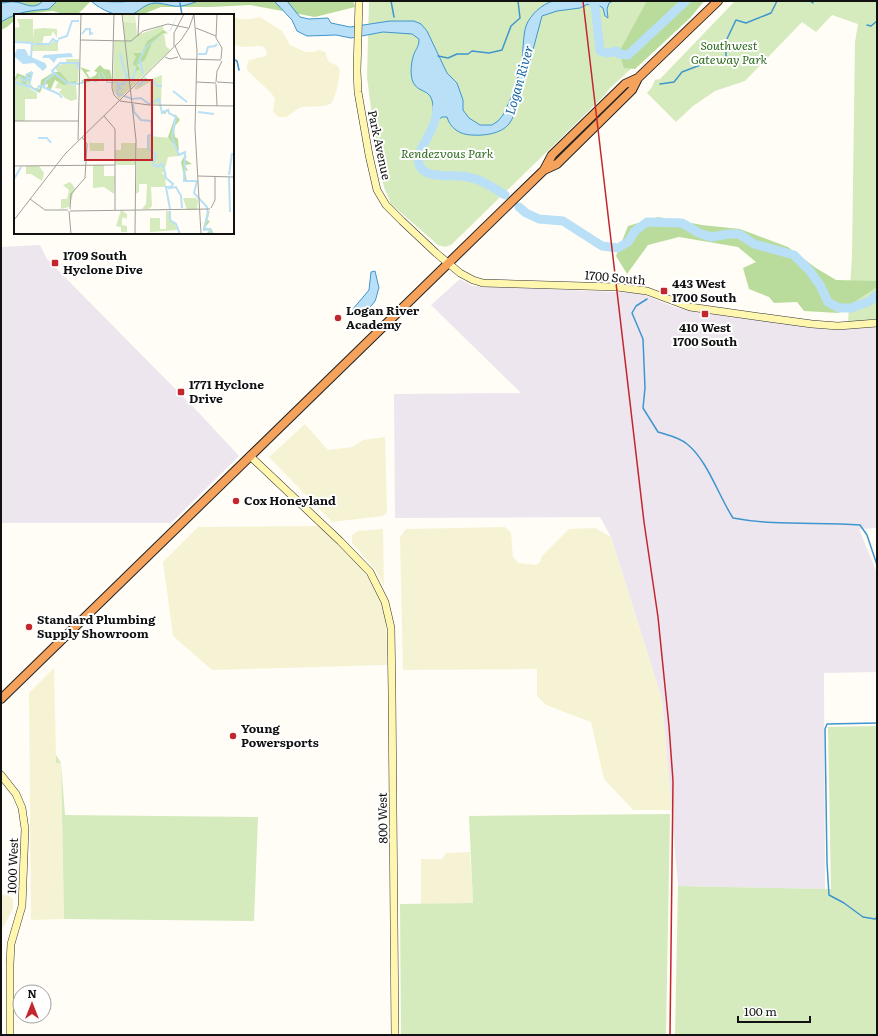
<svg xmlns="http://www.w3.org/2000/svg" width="878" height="1036" viewBox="0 0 878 1036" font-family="Literata,serif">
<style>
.industrial{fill:#eee6ef}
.farmland{fill:#f6f3d4}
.green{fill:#d5ebbd}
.forest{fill:#b9dc9c}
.water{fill:#b9e0f7;stroke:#3f96cf}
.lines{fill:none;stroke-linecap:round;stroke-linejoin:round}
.stream{stroke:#3f96cf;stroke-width:1.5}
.river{stroke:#b9e0f7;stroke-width:9}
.secondary-casing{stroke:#333;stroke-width:8}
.highway-casing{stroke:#222;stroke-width:10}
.secondary{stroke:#fff6b0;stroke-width:7}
.highway{stroke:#f5a25d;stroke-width:8}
.rail{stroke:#c4262e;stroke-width:1.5}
.poi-dot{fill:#c4262e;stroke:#fff;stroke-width:1.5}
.labels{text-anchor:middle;stroke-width:4;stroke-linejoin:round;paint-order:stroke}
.park-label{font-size:12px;font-style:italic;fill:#2f6b1f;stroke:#fff}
.street-label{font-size:12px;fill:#111;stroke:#fff}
.poi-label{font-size:12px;font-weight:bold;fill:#111;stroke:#fff;text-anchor:start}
.water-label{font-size:13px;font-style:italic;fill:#1768a6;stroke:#fff}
.inset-river{fill:none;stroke:#b9e0f7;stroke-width:2}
.inset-road{fill:none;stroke:#a09f9a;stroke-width:1}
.view{fill:#c4262e;fill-opacity:0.15;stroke:#c4262e;stroke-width:2}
.inset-edge{fill:none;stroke:#111;stroke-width:2}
</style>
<rect width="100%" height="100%" fill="#fffdf5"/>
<path class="industrial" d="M 40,245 L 47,259 L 201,415 L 239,456 L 171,523 L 1,523 L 1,247 Z
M 460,279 L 472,286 L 640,293 L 677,308 L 831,330 L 877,327 L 877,528 L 859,529 L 877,573 L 877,672 L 824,673 L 825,889 L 678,886 L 662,700 L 611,537 L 600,517 L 395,518 L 394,394 L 521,393 L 431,305 Z"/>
<path class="farmland" d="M 233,16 L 239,19 L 251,19 L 260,17 L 282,31 L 290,45 L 305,52 L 314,52 L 319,50 L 325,52 L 329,62 L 338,66 L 340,71 L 337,89 L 332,103 L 324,106 L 301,107 L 286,117 L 278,117 L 273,111 L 275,99 L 272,94 L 247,70 L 247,65 L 249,60 L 266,56 L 267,52 L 264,47 L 260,46 L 242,47 L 233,44 Z
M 305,424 L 328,450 L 352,447 L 363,440 L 385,437 L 387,512 L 383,516 L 332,522 L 269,457 Z
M 319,526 L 355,561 L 376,588 L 386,619 L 387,665 L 212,670 L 173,636 L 163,562 L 198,527 Z
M 505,527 L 511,533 L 513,557 L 518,563 L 536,565 L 540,562 L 542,556 L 569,529 L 595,528 L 611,537 L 662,700 L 672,810 L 633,810 L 604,779 L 591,722 L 546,705 L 537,696 L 537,669 L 403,670 L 400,537 L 406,529 Z
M 383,529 L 384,587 L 375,569 L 352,543 L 352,535 L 358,531 Z
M 54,668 L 56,755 L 61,763 L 64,919 L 31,920 L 29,693 Z
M 470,852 L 473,903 L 421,904 L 421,859 L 442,859 L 446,853 Z
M 1,895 L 8,895 L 13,899 L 13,909 L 2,929 L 1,935 Z"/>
<path class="green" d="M 369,1 L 705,1 L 610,88 L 601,99 L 451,245 L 445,247 L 438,245 L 391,204 L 384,187 L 369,127 L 372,117 L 367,77 Z
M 735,1 L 877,1 L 877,319 L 848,323 L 852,255 L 855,42 L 858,24 L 832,15 L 816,32 L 802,22 L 745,81 L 715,91 L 693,106 L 676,122 L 647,93 L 652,87 L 655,80 L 660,79 Z
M 877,726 L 877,1035 L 675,1035 L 678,886 L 831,889 L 828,727 Z
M 56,755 L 61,763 L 65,815 L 258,817 L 254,921 L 64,919 L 61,763 L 56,763 Z
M 670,814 L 666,1035 L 401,1035 L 400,904 L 473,903 L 469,816 Z"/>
<path class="forest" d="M 1,1 L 353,1 L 355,7 L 315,17 L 250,5 L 211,7 L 161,7 L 141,15 L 121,15 L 91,1 L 77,15 L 66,15 L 53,11 L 15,15 L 15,20 L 7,27 L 1,30 Z
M 647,1 L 704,1 L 691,17 L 635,69 L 624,68 L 619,52 Z
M 658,217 L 702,225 L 740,229 L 788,247 L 816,268 L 836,280 L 877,281 L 877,287 L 838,313 L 804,311 L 797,302 L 774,303 L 769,297 L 749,289 L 743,268 L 756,262 L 738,247 L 679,237 L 648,245 L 627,274 L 616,256 L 628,226 Z"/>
<path class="water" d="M 43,1 L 57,1 L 49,9 C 29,11 19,11 1,22 L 1,3 C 5,3 11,1 15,2 C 26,3 33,11 43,1 Z
M 91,1 C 100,1 123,3 129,1 L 198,1 C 190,4 182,7 174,6 C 167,5 162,3 155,3 C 144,4 140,11 131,15 C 119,19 100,9 91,1 Z
M 274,1 L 287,1 L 300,17 L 309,19 L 328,18 L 331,23 L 350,27 L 390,21 L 414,21 L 421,24 L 427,31 L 447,73 L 457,83 L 463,100 L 463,110 L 469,118 L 480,125 L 492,125 L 498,121 L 503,115 L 510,100 L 519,74 L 518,71 L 521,67 C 523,57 523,34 526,26 C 530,15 542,4 553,1 L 613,1 L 609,3 L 607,9 L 608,18 L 605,16 L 603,8 L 600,6 L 593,7 L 588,4 L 580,8 L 557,11 L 542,16 C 534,45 527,76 517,104 C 515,111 513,119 509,124 C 501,134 483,136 472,135 C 460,135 450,128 447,117 L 442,117 L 438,120 L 433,118 C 433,111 434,102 430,96 C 426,90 417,91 413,82 C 410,75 411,64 413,57 C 415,49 419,48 419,39 L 412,34 L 383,32 L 351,38 L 336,35 L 307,36 L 297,31 L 292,20 Z
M 375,271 L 379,288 C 377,292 377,297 375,301 C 371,307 366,311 361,315 L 354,314 L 353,309 L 369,290 L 371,272 Z"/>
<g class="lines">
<path class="stream" d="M 391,1 L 394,17
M 810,1 L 813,3
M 180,3 L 182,15
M 867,25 L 871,26 L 877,21
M 438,56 L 448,58 L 457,54 L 468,54 L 472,51 L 489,53 L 502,50 L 511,26 L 520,18 L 518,1
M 233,59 L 237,61 L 239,70
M 660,84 L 674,82 L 682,72 L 703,64 L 719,63 L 726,56 L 726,41 L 736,20 L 746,23 L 771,13 L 777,1
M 647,299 L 636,306 L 632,313 L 643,339 L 645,388 L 643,408 L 658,432 C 667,435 679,437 687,444 C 708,461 718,495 733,518 C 775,526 818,522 860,525 L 867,535 L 877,565
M 877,723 L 827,724 L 825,729 L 827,863 L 829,895 L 844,903 L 863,917 L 875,919 L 877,917"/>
<path class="river" d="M 592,1 L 595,5 L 600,51 L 607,53 L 617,51 L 619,54 L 628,55 L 686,1
M 437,107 C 437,122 430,132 424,144 C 422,148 419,152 419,155 C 414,180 447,175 461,176 C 466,176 471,178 476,179 C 487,183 496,189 505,195
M 519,207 L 526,213 L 539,219 L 563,221 L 602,246 L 618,248 L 628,242 L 635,231 L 647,222 L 682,223 L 699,233 L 711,237 L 729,234 L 739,234 L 754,244 L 794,255 L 809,270 L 820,285 L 828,302 L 839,308 L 851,308 L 870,301 L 877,295"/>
<g class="secondary-casing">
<path id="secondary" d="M 359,1 L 357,71 L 358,92 L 369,155 L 377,190 L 386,205 L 402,221 L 436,253 L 460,273 L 473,280 L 483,283 L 617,287 L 647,291 L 690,307 L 768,318 L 812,324 L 838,326 L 877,323
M 250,456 L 340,541 L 370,572 L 385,602 L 391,628 L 392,693 L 395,1035
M 1,775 L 16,794 L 22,808 L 25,829 L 22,906 L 11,944 L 10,964 L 10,1035"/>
</g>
<g class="highway-casing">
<path id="highway" d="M 544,170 L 557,164 L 632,90 L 638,78 L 718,1
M 1,699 L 544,170 L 552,155 L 625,84 L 638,78"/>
</g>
<use href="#secondary" class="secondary"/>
<use href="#highway" class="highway"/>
<path class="rail" d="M 583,1 L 644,522 L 658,617 L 669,726 L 673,781 L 670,1035"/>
</g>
<g class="poi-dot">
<rect x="51" y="259" width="8" height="8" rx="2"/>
<rect x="660" y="287" width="8" height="8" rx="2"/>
<rect x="701" y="310" width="8" height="8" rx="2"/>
<circle cx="338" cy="318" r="4"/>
<rect x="177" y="388" width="8" height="8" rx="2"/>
<circle cx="236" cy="501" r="4"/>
<circle cx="29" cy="627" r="4"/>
<circle cx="233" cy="736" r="4"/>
</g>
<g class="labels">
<g class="park-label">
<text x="729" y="50">Southwest<tspan x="729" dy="14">Gateway Park</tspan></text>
<text x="447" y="158">Rendezvous Park</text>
</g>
<g class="street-label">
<text transform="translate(379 145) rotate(78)" y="4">Park Avenue</text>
<text transform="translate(615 278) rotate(5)" y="4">1700 South</text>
<text transform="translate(383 818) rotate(-91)" y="4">800 West</text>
<text transform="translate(13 866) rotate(-88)" y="4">1000 West</text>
</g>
<g class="poi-label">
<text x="63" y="260">1709 South<tspan x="63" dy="14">Hyclone Dive</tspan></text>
<text x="672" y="288">443 West<tspan x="672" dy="14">1700 South</tspan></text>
<text x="346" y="315">Logan River<tspan x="346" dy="14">Academy</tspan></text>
<text x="705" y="332" text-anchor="middle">410 West<tspan x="705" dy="14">1700 South</tspan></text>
<text x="189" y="389">1771 Hyclone<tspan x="189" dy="14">Drive</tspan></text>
<text x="244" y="505">Cox Honeyland</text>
<text x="37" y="624">Standard Plumbing<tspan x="37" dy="14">Supply Showroom</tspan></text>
<text x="241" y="733">Young<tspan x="241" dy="14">Powersports</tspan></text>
</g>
<g class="water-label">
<text transform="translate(519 80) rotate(-74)" y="5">Logan River</text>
</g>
</g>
<g transform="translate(14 14)">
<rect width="220" height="220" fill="#fffdf5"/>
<path d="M 3,5 L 19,5 L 19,25 L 20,15 L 30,14 L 43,15 L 43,24 L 39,17 L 37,22 L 30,22 L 28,30 L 0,27 L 0,14 L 6,13 ZM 109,7 L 122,9 L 123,21 L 149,12 L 152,32 L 156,36 L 105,85 L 99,76 L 100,27 L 111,27 ZM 39,27 L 44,29 L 44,37 L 18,37 L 18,29 L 37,30 ZM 52,45 L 65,45 L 64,68 L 55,68 L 42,56 L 42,52 L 52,49 ZM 148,61 L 147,90 L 136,91 L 136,68 L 122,76 L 120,74 L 131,63 L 135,66 ZM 0,63 L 16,63 L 15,74 L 23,79 L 23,85 L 11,85 L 11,107 L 0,107 ZM 44,68 L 49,71 L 62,71 L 63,85 L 57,87 L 51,84 L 45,78 L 48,75 L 41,74 ZM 134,122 L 157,124 L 165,142 L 154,143 L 150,158 L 147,159 L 151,161 L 152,173 L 137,173 L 138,192 L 135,195 L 128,195 L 132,190 L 133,170 L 125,170 L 125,178 L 122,180 L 123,134 L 134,134 ZM 75,124 L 75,125 L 76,129 L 90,129 L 90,137 L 76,137 ZM 107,129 L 122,129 L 122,151 L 101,151 L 101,136 L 107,136 ZM 79,151 L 90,151 L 90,162 L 101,162 L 100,180 L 90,173 L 79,174 ZM 12,152 L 25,152 L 30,159 L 28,167 L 17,160 L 12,160 ZM 56,168 L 61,174 L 55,193 L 47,195 L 47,185 L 53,185 L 55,176 L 49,171 ZM 169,184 L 182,184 L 184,187 L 183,196 L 173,196 ZM 107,196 L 113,200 L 113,205 L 109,203 L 108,206 L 108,211 L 113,212 L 113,218 L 107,218 L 107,213 L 102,212 ZM 152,197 L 157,197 L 157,207 L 162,210 L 163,216 L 136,218 L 136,204 L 146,204 L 146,215 L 152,215 Z" fill="#d5ebbd"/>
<path d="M 150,16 L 154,20 L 149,19 L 138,29 L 131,46 L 123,51 L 126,55 L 122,57 L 122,51 L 120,52 L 119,49 L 122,43 L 119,39 L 128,39 L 133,27 ZM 86,51 L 90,55 L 96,56 L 98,67 L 78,67 L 67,70 L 68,66 L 74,64 L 66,53 L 77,57 L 72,58 L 76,64 L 82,61 L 83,58 L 80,57 ZM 18,57 L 16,70 L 20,74 L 26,75 L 27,66 L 40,58 L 46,58 L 55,68 L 62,67 L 63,70 L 49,71 L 41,66 L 36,77 L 33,75 L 34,70 L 29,71 L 26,79 L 17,74 L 15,66 L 12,68 L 13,71 L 8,69 L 6,62 L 0,67 L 3,59 L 13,63 L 12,60 ZM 150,93 L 149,97 L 155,95 L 156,100 L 162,101 L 166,106 L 160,113 L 161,123 L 164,125 L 165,137 L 154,123 L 161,103 L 155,100 L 154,96 L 151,100 L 148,99 ZM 171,141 L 173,143 L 170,145 L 178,150 L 171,151 L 174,157 L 171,156 L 173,168 L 171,168 L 167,148 ZM 196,197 L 193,206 L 196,207 L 191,214 L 197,214 L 200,220 L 192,220 L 195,217 L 189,215 L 193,198 Z" fill="#b9dc9c"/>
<path d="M 108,0 L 121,0 L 122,9 L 110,8 Z" fill="#e6f2cf"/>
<path d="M 164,0 L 157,16 L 149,19 L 132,34 L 129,41 L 123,51 L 120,65 L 112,68 L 109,76 L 104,75 L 102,69 L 93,69 L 87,58 L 85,61 L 88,66 L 81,68 L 76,65 L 74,67 L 68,70 L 63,70 L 76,64 L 80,67 L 86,66 L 84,60 L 88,58 L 94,68 L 103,68 L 109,76 L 111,68 L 118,64 L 123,49 L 131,33 L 149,19 L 156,16 ZM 3,35 L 11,35 L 15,42 L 31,49 L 33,53 L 29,57 L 20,49 L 9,50 L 0,42 ZM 57,39 L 59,43 L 43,44 L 40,49 L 35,44 L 28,44 L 30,41 Z" fill="#b9e0f7"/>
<path class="inset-river" d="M 68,20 L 72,15 L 76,15 L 76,20 L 79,19M 44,25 L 53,22 L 58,7 L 65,7M 0,28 L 19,29M 20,30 L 35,30 L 39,25 L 43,28 L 44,26M 106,40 L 110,55M 184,40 L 192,40 L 194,33 L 201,32 L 203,30M 17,44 L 18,29M 126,46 L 129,60M 39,59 L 38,57 L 46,49 L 64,49 L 63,55M 6,63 L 10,67 L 15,64 L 12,63 L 13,60 L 18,59 L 15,72 L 23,77 L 25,72 L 30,72 L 32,66 L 39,61 L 39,58 L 53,69 L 65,70M 138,66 L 143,72 L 148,72M 0,68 L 16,73M 104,70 L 109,70 L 113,62 L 110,55M 124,72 L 131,65 L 133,67M 29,73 L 45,80 L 48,84M 104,74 L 103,80 L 109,81M 159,77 L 173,88M 110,82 L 118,85 L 127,84 L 135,90 L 145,85 L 148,99 L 154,96 L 155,99 L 162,103 L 158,123 L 165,141 L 171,138 L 170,167 L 183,167 L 180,179 L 193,193 L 194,200 L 190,216 L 196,215 L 197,220M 119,90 L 120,98 L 127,106 L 137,107 L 138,120 L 134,122 L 134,135 L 142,140 L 139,150 L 143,153 L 147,150 L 150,154 L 152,164 L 159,170 L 156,174 L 162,173 L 167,182 L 168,194M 184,98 L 200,100M 24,124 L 33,124 L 37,129M 215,161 L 218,139M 215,163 L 216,198M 0,165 L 7,153M 156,173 L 152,173 L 156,195M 156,197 L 156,206 L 162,210 L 166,220"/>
<path class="inset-road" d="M 100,0 L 98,74 L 100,81 L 106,87 L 135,91 L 220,92M 108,0 L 122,126 L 121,220M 203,0 L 202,24 L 208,34 L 207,45M 180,1 L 183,37 L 181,115 L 187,220M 182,14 L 202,22M 124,22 L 125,0M 66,26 L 117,27 L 129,17 L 154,10 L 174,14M 160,32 L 160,19 L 170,0M 161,32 L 167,45 L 207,46M 151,43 L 156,45 L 164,43M 182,68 L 202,69M 202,68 L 203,57 L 208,47M 203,68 L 220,69M 202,70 L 203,92M 90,102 L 101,115 L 101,196M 0,107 L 65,107M 64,126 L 67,0M 0,152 L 101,151M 184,162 L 220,163M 16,185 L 31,196 L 54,196M 197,194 L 201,186 L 201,162M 56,195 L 57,180 L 71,164 L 73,130 L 68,123M 55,197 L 57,220M 56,197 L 196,195M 0,206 L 51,140 L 167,26 L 175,14 L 180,0"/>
<path class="view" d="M 71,66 L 138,66 L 138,146 L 71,146 Z"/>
<rect width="220" height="220" class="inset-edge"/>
</g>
<rect width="878" height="1036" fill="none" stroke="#111111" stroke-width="4"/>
<g transform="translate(32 1004)"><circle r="19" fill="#ffffff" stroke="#a0a0a0"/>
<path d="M0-3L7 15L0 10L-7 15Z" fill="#c4262e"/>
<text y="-6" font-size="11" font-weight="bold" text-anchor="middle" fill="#111111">N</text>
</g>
<path d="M738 1016v6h72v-6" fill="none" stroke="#111111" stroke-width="2"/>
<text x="744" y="1016" font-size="12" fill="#111111" stroke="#ffffff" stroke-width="3" paint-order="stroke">100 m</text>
</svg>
